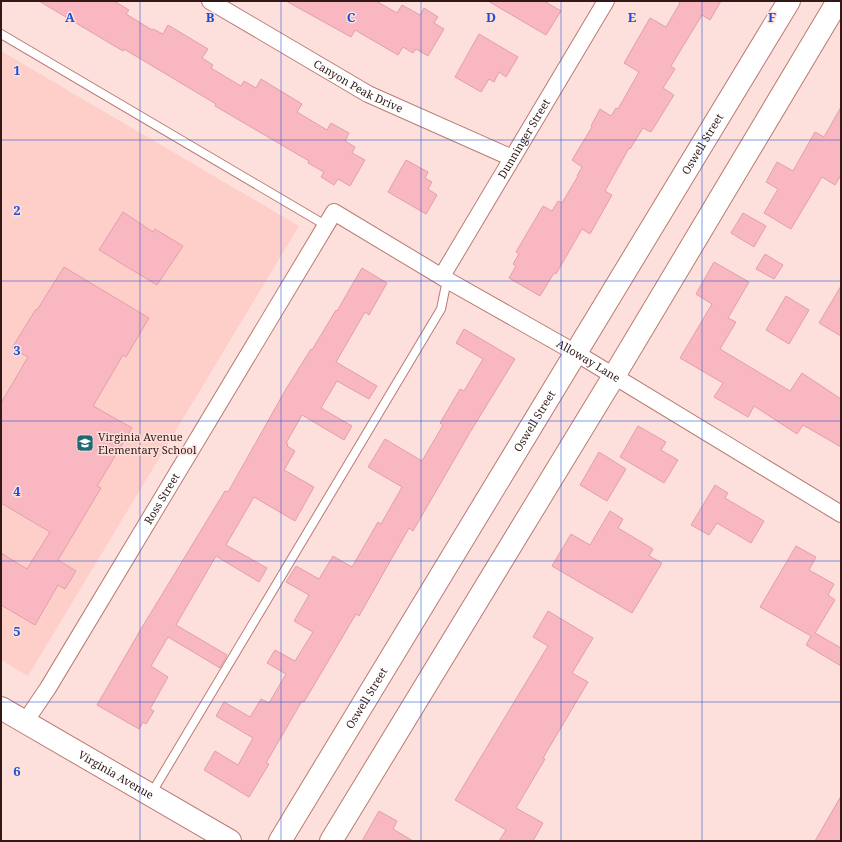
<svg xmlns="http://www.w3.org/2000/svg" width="842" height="842" viewBox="0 0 842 842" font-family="'Noto Serif',serif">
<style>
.built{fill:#fecfc8}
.building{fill:#f9b7c2;stroke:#e29faa}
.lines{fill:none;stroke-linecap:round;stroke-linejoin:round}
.lane-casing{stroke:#bb7b73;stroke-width:10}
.street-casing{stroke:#bb7b73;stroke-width:18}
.secondary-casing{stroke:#bb7b73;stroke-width:24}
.lane{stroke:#fff;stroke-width:8}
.street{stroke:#fff;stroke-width:16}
.secondary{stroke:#fff;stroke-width:22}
.grid{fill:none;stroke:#1d4ed8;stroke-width:1;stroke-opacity:0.55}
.labels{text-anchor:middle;stroke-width:3;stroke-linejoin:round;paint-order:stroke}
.street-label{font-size:11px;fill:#321916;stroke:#fde0dc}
.poi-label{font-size:11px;fill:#321916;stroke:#fde0dc;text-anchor:start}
.grid-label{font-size:13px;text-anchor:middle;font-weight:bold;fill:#1d4ed8;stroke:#fde0dc;stroke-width:3;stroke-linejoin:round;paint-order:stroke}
</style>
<rect width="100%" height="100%" fill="#fde0dc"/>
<path class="built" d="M 1,51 L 299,226 L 28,676 L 1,660 Z"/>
<path class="building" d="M 39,1 L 114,1 L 129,10 L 126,14 L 152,30 L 153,29 L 163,34 L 168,25 L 208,49 L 202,58 L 213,65 L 211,68 L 241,86 L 244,81 L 256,88 L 261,79 L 302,104 L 297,112 L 327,130 L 331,123 L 349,133 L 345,141 L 355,147 L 352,153 L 365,160 L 350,186 L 338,179 L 334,185 L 321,177 L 324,172 L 308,163 L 309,161 L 215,106 L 216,104 L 124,49 L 123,51 Z
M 286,1 L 376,1 L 397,13 L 402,5 L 420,15 L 424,8 L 438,17 L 434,23 L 444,29 L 428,56 L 416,49 L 413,53 L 403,47 L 398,55 L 355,30 L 351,37 Z
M 488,1 L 544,1 L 561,11 L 546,35 Z
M 678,1 L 721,1 L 710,20 L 702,15 L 671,66 L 675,69 L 663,88 L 674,95 L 651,132 L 643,128 L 630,149 L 629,148 L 605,191 L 612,195 L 590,234 L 582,229 L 556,274 L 554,273 L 540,296 L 509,278 L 516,266 L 513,264 L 519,254 L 516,252 L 543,206 L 552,211 L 558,201 L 562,203 L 578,176 L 577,176 L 582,167 L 572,160 L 592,127 L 591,126 L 600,109 L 611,116 L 616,108 L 618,109 L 639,72 L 624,63 L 650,18 L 666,27 L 680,3 Z
M 479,34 L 518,57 L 506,77 L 499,72 L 494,82 L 489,79 L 481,92 L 455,77 Z
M 841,107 L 841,175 L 835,185 L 822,177 L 791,229 L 764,213 L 778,189 L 766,182 L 777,162 L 793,171 L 815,132 L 824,137 Z
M 406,160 L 428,172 L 425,178 L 432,182 L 428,189 L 437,195 L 426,214 L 388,192 Z
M 123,212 L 153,232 L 155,229 L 183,246 L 157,285 L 99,250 Z
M 743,213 L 766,226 L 754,247 L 731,233 Z
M 765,254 L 783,265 L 774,279 L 756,269 Z
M 714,262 L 749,282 L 728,318 L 736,322 L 720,349 L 790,391 L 802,373 L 841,399 L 841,447 L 803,425 L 797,434 L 754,406 L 748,417 L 714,397 L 723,383 L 680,358 L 712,304 L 696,294 Z
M 64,267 L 149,318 L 126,357 L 123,355 L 93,406 L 132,428 L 97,486 L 101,488 L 58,560 L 76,571 L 65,589 L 58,585 L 35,625 L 1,605 L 1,553 L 27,569 L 50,532 L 1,503 L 1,403 L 28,357 L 12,348 L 36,309 L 37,310 Z
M 362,268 L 387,283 L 369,315 L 365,312 L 336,362 L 377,386 L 369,399 L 337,381 L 321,408 L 352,426 L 344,440 L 302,415 L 286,443 L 288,444 L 287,446 L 295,451 L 284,470 L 314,487 L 295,521 L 254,497 L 226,545 L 267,568 L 259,582 L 216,556 L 176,625 L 227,655 L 220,668 L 168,637 L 151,666 L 168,677 L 150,709 L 154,711 L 146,724 L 143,722 L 139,729 L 97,705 L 141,629 L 225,491 L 228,492 L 286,389 L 311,349 L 312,350 L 336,310 L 337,311 Z
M 841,286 L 841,336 L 819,323 Z
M 786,296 L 809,310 L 789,344 L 766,330 Z
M 464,329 L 515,359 L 469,434 L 413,531 L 409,528 L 359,616 L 356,614 L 304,702 L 302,701 L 266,763 L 269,764 L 249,797 L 204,770 L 215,751 L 238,765 L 253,738 L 216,716 L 224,702 L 250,717 L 261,699 L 269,703 L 286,674 L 267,663 L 275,650 L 295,661 L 313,632 L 294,621 L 309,595 L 286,582 L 296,566 L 319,579 L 333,556 L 352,567 L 378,522 L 381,524 L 402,487 L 368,467 L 385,439 L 422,461 L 443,425 L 440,423 L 460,389 L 464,391 L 483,359 L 456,343 Z
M 638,426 L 666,442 L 661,450 L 678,460 L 664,483 L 620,457 Z
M 599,452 L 626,469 L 607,501 L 580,485 Z
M 715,485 L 728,493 L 725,498 L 764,521 L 751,543 L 717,523 L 709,535 L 691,525 Z
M 610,511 L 623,519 L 618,528 L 653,549 L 649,556 L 662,563 L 632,613 L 552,566 L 571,534 L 590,545 Z
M 796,546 L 816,557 L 809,570 L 834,584 L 828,595 L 835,600 L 815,633 L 841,648 L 841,666 L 806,645 L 811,636 L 760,607 Z
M 548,611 L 593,638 L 572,673 L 588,682 L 543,758 L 545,759 L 516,808 L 543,823 L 533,841 L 499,841 L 506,830 L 455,800 L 548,646 L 533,637 Z
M 841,796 L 841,841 L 815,841 Z
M 379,811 L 397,821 L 393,829 L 413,841 L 362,841 Z"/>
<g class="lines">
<g class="lane-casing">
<path id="lane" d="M 1,34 L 327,226
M 151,794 L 441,309 L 447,280"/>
</g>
<g class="street-casing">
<g id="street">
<path id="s1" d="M 210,1 L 368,94 L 512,158"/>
<path id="s2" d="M 442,276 L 606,1"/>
<path id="s3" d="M 25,722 L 48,688 L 334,212 L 447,280 L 576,353 L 841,514"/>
</g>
</g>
<g class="secondary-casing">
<g id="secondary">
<path id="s4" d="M 1,708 L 230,841"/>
<path id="s5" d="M 280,841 L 789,1"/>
<path d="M 331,841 L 614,376 L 838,1"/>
</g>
</g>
<use href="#lane" class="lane"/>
<use href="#street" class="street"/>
<use href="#secondary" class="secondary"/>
</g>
<path class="grid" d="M 140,1 L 140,841M 281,1 L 281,841M 421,1 L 421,841M 561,1 L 561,841M 702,1 L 702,841M 1,140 L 841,140M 1,281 L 841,281M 1,421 L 841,421M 1,561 L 841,561M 1,702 L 841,702"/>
<defs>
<g id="school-square" transform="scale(0.9)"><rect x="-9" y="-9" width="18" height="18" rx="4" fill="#1f6973" stroke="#fde0dc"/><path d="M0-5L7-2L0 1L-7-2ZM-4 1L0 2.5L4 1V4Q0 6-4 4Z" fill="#fff"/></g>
</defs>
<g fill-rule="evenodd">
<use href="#school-square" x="85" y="443"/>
</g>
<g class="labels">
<g class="street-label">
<text dy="4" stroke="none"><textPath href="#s1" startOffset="171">Canyon Peak Drive</textPath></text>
<text dy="4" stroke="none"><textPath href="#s2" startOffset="160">Dunninger Street</textPath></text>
<text dy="4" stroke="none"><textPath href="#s5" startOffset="815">Oswell Street</textPath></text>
<text dy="4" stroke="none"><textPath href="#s3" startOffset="891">Alloway Lane</textPath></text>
<text dy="4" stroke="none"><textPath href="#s5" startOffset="491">Oswell Street</textPath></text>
<text dy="4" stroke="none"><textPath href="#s3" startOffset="262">Ross Street</textPath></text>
<text dy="4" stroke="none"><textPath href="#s5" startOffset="167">Oswell Street</textPath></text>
<text dy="4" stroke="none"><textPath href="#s4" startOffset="133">Virginia Avenue</textPath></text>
</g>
<g class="poi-label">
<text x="98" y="441">Virginia Avenue<tspan x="98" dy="13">Elementary School</tspan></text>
</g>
</g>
<g class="grid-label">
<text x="70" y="22">A</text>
<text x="210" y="22">B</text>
<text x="351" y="22">C</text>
<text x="491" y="22">D</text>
<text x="632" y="22">E</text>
<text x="772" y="22">F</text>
<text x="17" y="75">1</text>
<text x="17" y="215">2</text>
<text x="17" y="355">3</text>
<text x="17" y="496">4</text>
<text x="17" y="636">5</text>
<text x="17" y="776">6</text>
</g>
<rect width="842" height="842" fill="none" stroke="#321916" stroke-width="4"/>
</svg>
